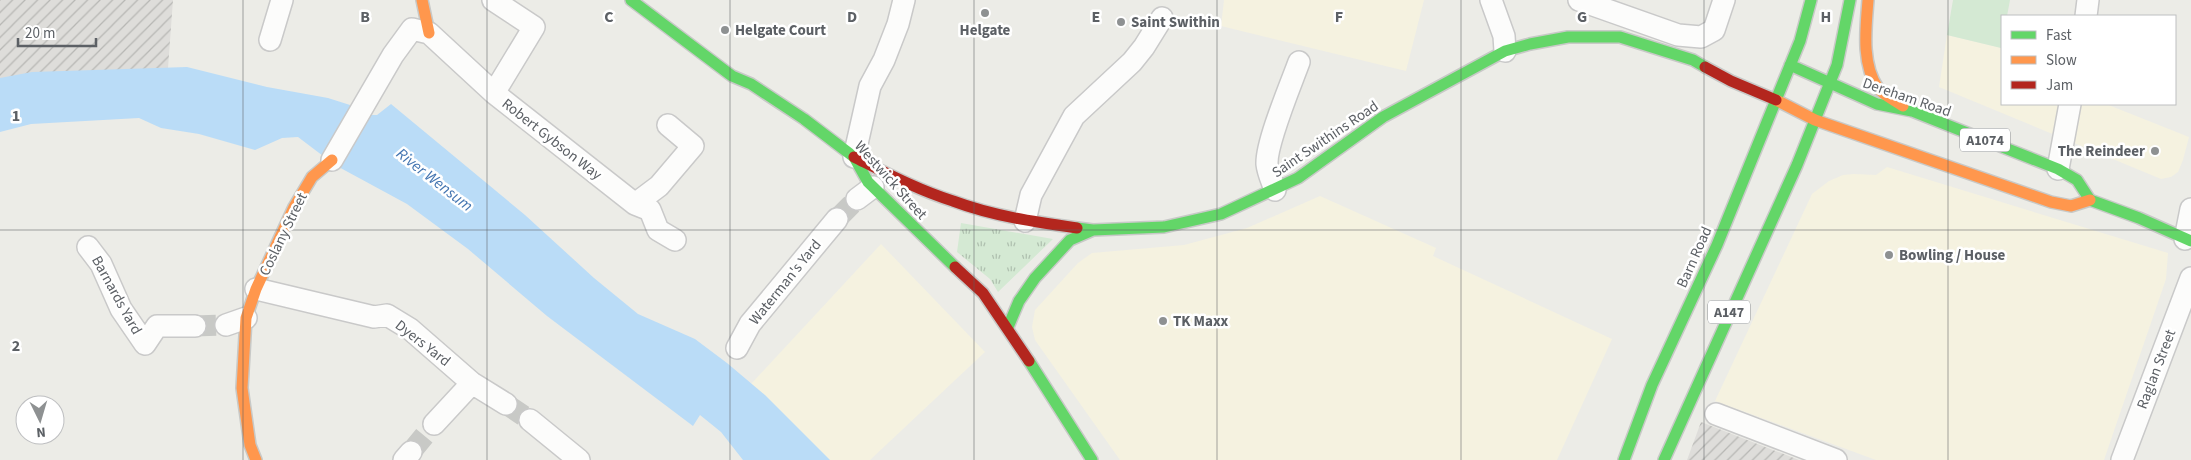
<svg xmlns="http://www.w3.org/2000/svg" width="2191" height="460" viewBox="0 0 2191 460" font-family="'Source Sans 3',sans-serif">
<style>
.commercial{fill:#f5f2e0}
.industrial{fill:url(#industrial-furrows)}
.grass{fill:url(#grass-tufts)}
.garden{fill:#d4e9d3}
.water{fill:#badcf7}
.lines{fill:none;stroke-linecap:round;stroke-linejoin:round}
.street-tunnel{stroke:#c8c9c6;stroke-width:21;stroke-dasharray:21 11;stroke-linecap:butt}
.street-casing{stroke:#c9c9c9;stroke-width:24}
.fast-casing{stroke:#c8c9c7;stroke-width:14}
.slow-casing{stroke:#c8c9c7;stroke-width:14}
.jam-casing{stroke:#c8c9c7;stroke-width:14}
.street{stroke:#fcfcfb;stroke-width:21}
.fast{stroke:#63d668;stroke-width:11}
.slow{stroke:#ff974d;stroke-width:11}
.jam{stroke:#b3261e;stroke-width:11}
.grid{fill:none;stroke:#5c6065;stroke-width:1;stroke-opacity:0.55}
.poi-dot{fill:#8e9192;stroke:#fff;stroke-width:2}
.labels{text-anchor:middle;stroke-width:5;stroke-linejoin:round;paint-order:stroke}
.shield{fill:#fff;stroke:#8d9093;stroke-width:1}
.shield-label{font-size:14px;font-weight:bold;fill:#5c6065}
.poi-label{font-size:15px;font-weight:bold;fill:#5c6065;stroke:#fff;text-anchor:start}
.street-label{font-size:15px;fill:#5c6065;stroke:#fff}
.water-label{font-size:16px;font-style:italic;fill:#4274b0;stroke:#fff}
.grid-label{font-size:16px;text-anchor:middle;font-weight:bold;fill:#5c6065;stroke:#fff;stroke-width:5;stroke-linejoin:round;paint-order:stroke}
</style>
<defs>
<pattern id="industrial-furrows" width="10" height="10" patternUnits="userSpaceOnUse" patternTransform="scale(1.25)"><rect width="10" height="10" fill="#deddda"/><path d="M-1 1l2-2M0 10L10 0M9 11l2-2" fill="none" stroke="#b7b7b4"/></pattern>
<pattern id="grass-tufts" width="24" height="20" patternUnits="userSpaceOnUse" patternTransform="scale(1.25)"><rect width="24" height="20" fill="#d4e9d3"/><path d="M3 7l-1-3M5 7V3M7 7l1-3M15 17l-1-3M17 17v-4M19 17l1-3" fill="none" stroke="#afc0af"/></pattern>
</defs>
<rect width="100%" height="100%" fill="#ecece7"/>
<path class="commercial" d="M 1224,0 L 1424,0 L 1406,71 L 1221,26 Z
M 1947,35 L 2002,48 L 2002,104 L 2106,104 L 2189,137 L 2183,160 L 2178,172 L 2171,177 L 2161,179 L 1939,87 Z
M 1887,167 L 2168,253 L 2166,279 L 2104,460 L 1876,460 L 1715,401 L 1812,194 L 1829,181 L 1843,175 L 1854,174 L 1876,175 Z
M 1320,196 L 1436,248 L 1433,256 L 1612,339 L 1557,460 L 1120,460 L 1035,340 L 1032,327 L 1035,310 L 1078,263 L 1092,253 L 1184,245 L 1247,228 Z
M 881,244 L 985,352 L 870,460 L 829,460 L 751,384 Z"/>
<path class="industrial" d="M 0,0 L 173,0 L 168,68 L 0,81 Z
M 1701,422 L 1799,460 L 1687,460 Z"/>
<path class="grass" d="M 961,223 L 1053,239 L 998,292 L 990,279 L 957,252 Z"/>
<path class="garden" d="M 1953,0 L 2010,0 L 2007,16 L 2002,16 L 2001,48 L 1947,35 Z"/>
<path class="water" d="M 187,67 L 267,87 L 328,98 L 350,105 L 363,115 L 377,115 L 391,104 L 525,215 L 594,278 L 638,314 L 695,339 L 727,363 L 765,395 L 830,460 L 743,460 L 721,432 L 700,415 L 693,426 L 547,316 L 468,249 L 407,204 L 335,165 L 298,137 L 282,138 L 255,150 L 199,134 L 161,128 L 139,118 L 31,124 L 0,132 L 0,78 L 32,72 Z"/>
<g class="lines">
<path class="street-tunnel" d="M 837,219 L 857,199
M 195,326 L 226,325
M 506,404 L 530,420
M 411,452 L 434,424"/>
<g class="street-casing">
<path id="street" d="M 493,0 L 534,27 L 494,93
M 1491,0 L 1504,36 L 1505,51
M 1579,0 L 1678,35 L 1701,37 L 1714,30 L 1724,0
M 2086,16 L 2088,0
M 270,40 L 282,0
M 854,157 L 870,86 L 884,60 L 898,24 L 904,0
M 332,160 L 393,55 L 412,29 L 429,33 L 494,93 L 635,204 L 650,210 L 658,230 L 675,240
M 2058,169 L 2070,104
M 1275,190 C 1272,181 1268,173 1267,164 C 1266,143 1291,84 1299,62
M 857,199 L 873,187
M 635,204 L 659,186 L 693,146 L 668,125
M 1025,221 L 1031,195 L 1074,116 L 1132,62 L 1144,47 L 1162,18
M 2185,239 L 2191,209
M 88,247 L 101,264 L 121,309 L 145,344 L 157,326 L 195,326
M 256,289 L 374,317 L 387,315 L 410,329 L 472,383 L 506,404
M 226,325 L 246,318
M 737,348 L 750,324 L 837,219
M 1716,414 L 1836,460
M 530,420 L 579,460
M 434,424 L 472,383
M 404,460 L 411,452
M 2122,460 L 2191,278"/>
</g>
<g class="fast-casing">
<path id="fast" d="M 631,0 L 732,76 L 751,84 L 804,119 L 854,157 L 868,182 L 955,267
M 1790,65 L 1877,104 L 1912,111 L 2058,169 L 2077,180 L 2090,200 L 2139,218 L 2191,241
M 1077,228 L 1093,230 L 1164,227 L 1221,214 L 1298,178 L 1383,117 L 1505,51 L 1530,44 L 1568,37 L 1620,37 L 1693,60 L 1705,67
M 1008,327 L 1019,301 L 1035,278 L 1070,240 L 1093,230
M 1029,361 L 1092,460
M 1624,460 L 1652,385 L 1717,245 L 1800,41 L 1811,0
M 1664,460 L 1797,165 L 1837,65 L 1850,0"/>
</g>
<g class="slow-casing">
<path id="slow" d="M 422,0 L 429,33
M 1868,0 C 1866,27 1861,64 1878,88 C 1884,96 1895,100 1903,106
M 1776,100 L 1815,120 L 2051,202 L 2071,206 L 2090,200
M 256,460 L 250,445 L 242,388 L 246,318 L 256,289 L 294,207 L 312,177 L 332,160"/>
</g>
<g class="jam-casing">
<path id="jam" d="M 1705,67 L 1731,81 L 1776,100
M 854,157 C 886,173 918,190 953,201 C 993,216 1035,222 1077,228
M 955,267 L 983,293 L 1029,361"/>
</g>
<use href="#street" class="street"/>
<use href="#fast" class="fast"/>
<use href="#slow" class="slow"/>
<use href="#jam" class="jam"/>
</g>
<path class="grid" d="M 243,0 L 243,460M 487,0 L 487,460M 730,0 L 730,460M 974,0 L 974,460M 1217,0 L 1217,460M 1461,0 L 1461,460M 1704,0 L 1704,460M 1948,0 L 1948,460M 0,230 L 2191,230"/>
<g class="poi-dot">
<circle cx="985" cy="13" r="5"/>
<circle cx="1121" cy="22" r="5"/>
<circle cx="725" cy="30" r="5"/>
<circle cx="2155" cy="151" r="5"/>
<circle cx="1889" cy="255" r="5"/>
<circle cx="1163" cy="321" r="5"/>
</g>
<g class="labels">
<g class="shield">
<rect x="1960" y="128.5" width="50" height="23" rx="4"/>
<rect x="1708" y="300.5" width="42" height="23" rx="4"/>
</g>
<g class="shield-label">
<text x="1985" y="145">A1074</text>
<text x="1729" y="317">A147</text>
</g>
<g class="poi-label">
<text x="1131" y="27">Saint Swithin</text>
<text x="735" y="35">Helgate Court</text>
<text x="985" y="35" text-anchor="middle">Helgate</text>
<text x="2145" y="156" text-anchor="end">The Reindeer</text>
<text x="1899" y="260">Bowling / House</text>
<text x="1173" y="326">TK Maxx</text>
</g>
<g class="street-label">
<text transform="translate(1907 97) rotate(19)" y="5">Dereham Road</text>
<text transform="translate(552 139) rotate(38)" y="5">Robert Gybson Way</text>
<text transform="translate(1325 139) rotate(-34)" y="5">Saint Swithins Road</text>
<text transform="translate(891 180) rotate(48)" y="5">Westwick Street</text>
<text transform="translate(283 234) rotate(-64)" y="5">Coslany Street</text>
<text transform="translate(1694 257) rotate(-66)" y="5">Barn Road</text>
<text transform="translate(785 282) rotate(-51)" y="5">Waterman's Yard</text>
<text transform="translate(117 295) rotate(61)" y="5">Barnards Yard</text>
<text transform="translate(423 343) rotate(38)" y="5">Dyers Yard</text>
<text transform="translate(2156 369) rotate(-69)" y="5">Raglan Street</text>
</g>
<g class="water-label">
<text transform="translate(435 179) rotate(38)" y="6">River Wensum</text>
</g>
</g>
<g class="grid-label">
<text x="365" y="22">B</text>
<text x="609" y="22">C</text>
<text x="852" y="22">D</text>
<text x="1096" y="22">E</text>
<text x="1339" y="22">F</text>
<text x="1582" y="22">G</text>
<text x="1826" y="22">H</text>
<text x="16" y="121">1</text>
<text x="16" y="351">2</text>
</g>
<rect x="2001" y="15" width="175" height="90" fill="#ffffff" stroke="#bebfc1"/>
<rect x="2011" y="31" width="25" height="8" fill="#63d668" stroke="#bebfc1"/>
<text x="2046" y="40" font-size="15" fill="#5c6065">Fast</text>
<rect x="2011" y="56" width="25" height="8" fill="#ff974d" stroke="#bebfc1"/>
<text x="2046" y="65" font-size="15" fill="#5c6065">Slow</text>
<rect x="2011" y="81" width="25" height="8" fill="#b3261e" stroke="#bebfc1"/>
<text x="2046" y="90" font-size="15" fill="#5c6065">Jam</text>
<g transform="translate(40 420) rotate(175)"><circle r="24" fill="#ffffff" stroke="#bebfc1"/>
<path d="M0-4L9 19L0 12L-9 19Z" fill="#8e9192"/>
<text y="-8" font-size="14" font-weight="bold" text-anchor="middle" fill="#5c6065">N</text>
</g>
<path d="M18 38v8h78v-8" fill="none" stroke="#5c6065" stroke-width="2.5"/>
<text x="25" y="38" font-size="15" fill="#5c6065" stroke="#ffffff" stroke-width="4" paint-order="stroke">20 m</text>
</svg>
